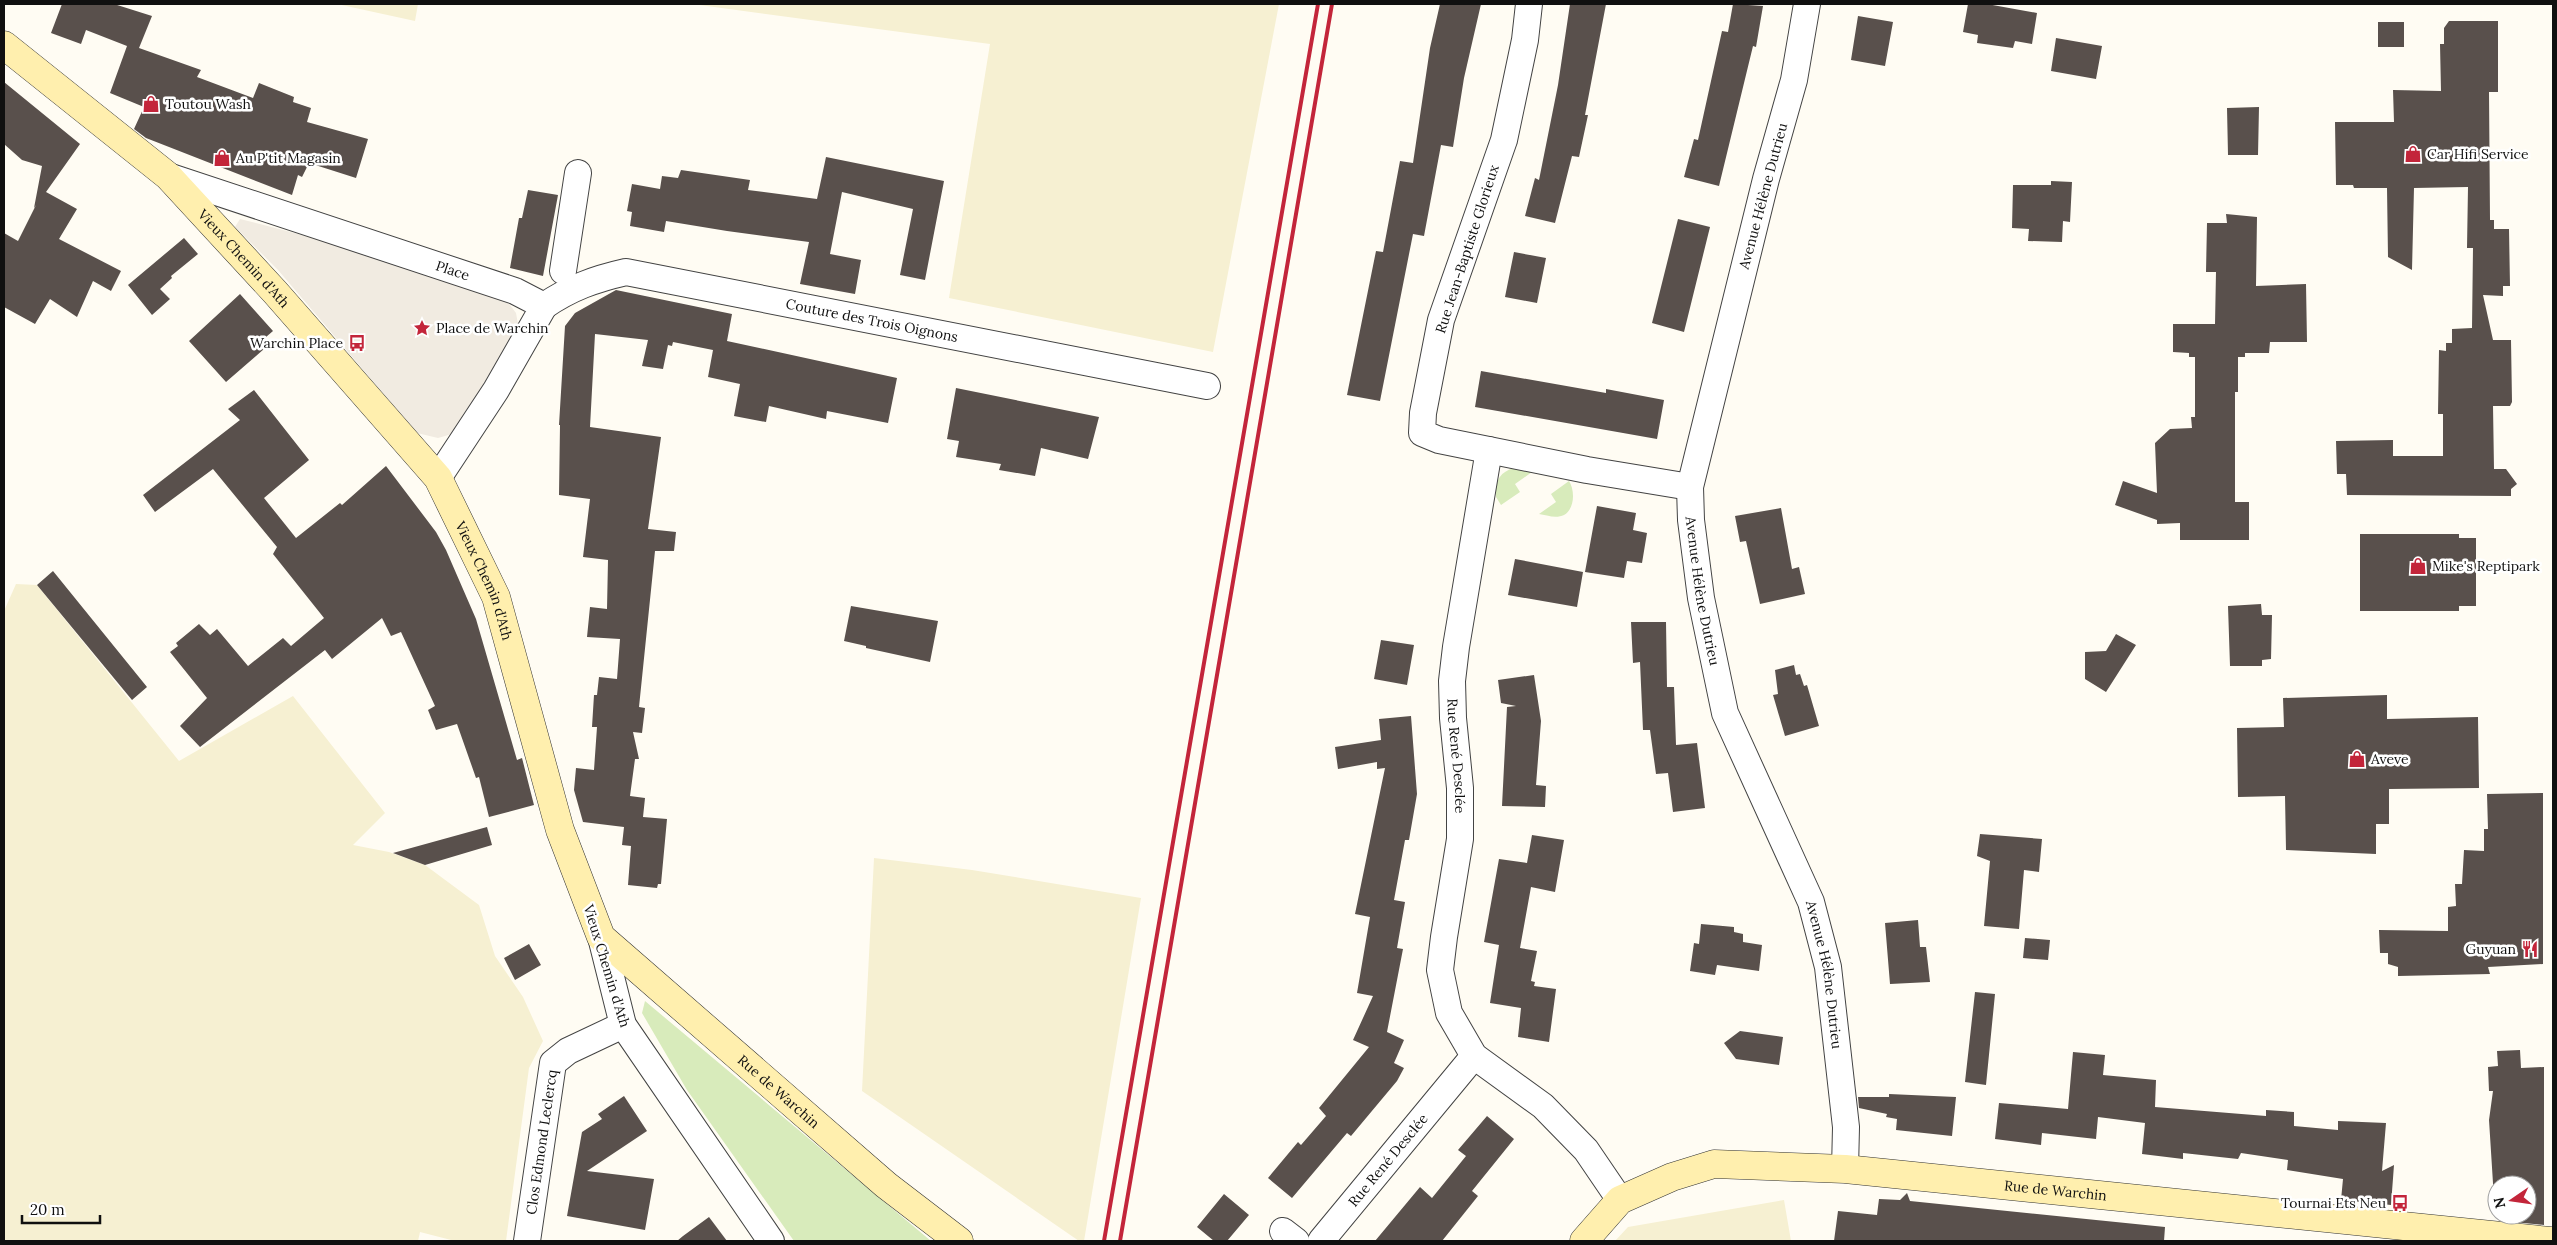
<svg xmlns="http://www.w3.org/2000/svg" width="2557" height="1245" viewBox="0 0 2557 1245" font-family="Lora,serif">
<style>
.farmland{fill:#f6f0d2}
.green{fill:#d8ebbb}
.plaza{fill:#f1ebe1}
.building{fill:#59504c}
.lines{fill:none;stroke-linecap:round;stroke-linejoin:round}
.street-casing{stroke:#434343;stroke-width:28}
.secondary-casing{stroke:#323232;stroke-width:29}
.street{stroke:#fff;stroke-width:26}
.secondary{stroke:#ffefae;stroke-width:28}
.rail{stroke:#c3253a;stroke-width:4}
.labels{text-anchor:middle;stroke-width:5;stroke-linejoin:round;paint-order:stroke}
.poi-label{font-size:14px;fill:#101010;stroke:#fff;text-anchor:start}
.street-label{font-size:14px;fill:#101010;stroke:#fff}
</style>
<rect width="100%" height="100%" fill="#fffcf3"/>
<path class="farmland" d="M 337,4 L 418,4 L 415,21 Z
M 692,4 L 1279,4 L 1213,352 L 949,298 L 990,44 Z
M 16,584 L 37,585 L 179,761 L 293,696 L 385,813 L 353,845 L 389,852 L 425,865 L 479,905 L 495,956 L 523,997 L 543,1041 L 529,1068 L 506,1241 L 455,1241 L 420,1232 L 418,1241 L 4,1241 L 4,611 Z
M 874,858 L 972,870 L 1141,898 L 1084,1241 L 1079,1241 L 862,1091 Z
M 1784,1200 L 1791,1241 L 1615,1241 L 1628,1227 Z"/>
<path class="green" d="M 1514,468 L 1532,472 L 1515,484 L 1520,492 L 1501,505 L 1496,497 C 1495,482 1499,472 1514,468 Z
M 1569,481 C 1575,490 1575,509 1564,515 C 1556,519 1546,515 1539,514 L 1556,502 L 1551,494 Z
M 645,1001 L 931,1241 L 794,1241 L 687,1090 L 642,1013 Z"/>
<path class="plaza" d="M 240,219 L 306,236 L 492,296 L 504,300 L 510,305 L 516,313 L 518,324 L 513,343 L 452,434 L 438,438 L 417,433 L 278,270 L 235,227 Z"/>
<path class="building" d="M 62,4 L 114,4 L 152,16 L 139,48 L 201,70 L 197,77 L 253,98 L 259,83 L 294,97 L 293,102 L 311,108 L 307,122 L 368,139 L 356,178 L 309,163 L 302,177 L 298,175 L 292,195 L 146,138 L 134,129 L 144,107 L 110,93 L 127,46 L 86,30 L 81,44 L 51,33 Z
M 1440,4 L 1481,4 L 1464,78 L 1453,147 L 1441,145 L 1424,236 L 1413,234 L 1380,401 L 1347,395 L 1376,251 L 1383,252 L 1400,161 L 1413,163 L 1430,48 Z
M 1570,4 L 1606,4 L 1585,115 L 1588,115 L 1579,157 L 1572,156 L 1555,223 L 1525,216 L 1535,178 L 1539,180 L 1558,85 Z
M 1733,4 L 1763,6 L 1756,47 L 1753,46 L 1719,186 L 1684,177 L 1694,139 L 1698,140 L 1722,31 L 1728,32 Z
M 1968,4 L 1987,4 L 2037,13 L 2032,44 L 2015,41 L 2013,48 L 1977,43 L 1978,35 L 1963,32 Z
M 1858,16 L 1893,22 L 1885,66 L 1851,60 Z
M 2449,21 L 2498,21 L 2498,92 L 2489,92 L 2490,220 L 2494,220 L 2494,229 L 2509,229 L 2510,286 L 2503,286 L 2503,296 L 2483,295 L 2493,340 L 2511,340 L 2512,402 L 2510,406 L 2493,406 L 2494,469 L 2506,469 L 2517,484 L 2511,489 L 2511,496 L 2347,495 L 2346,474 L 2337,474 L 2336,441 L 2393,440 L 2393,456 L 2443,456 L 2443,414 L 2438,414 L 2439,350 L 2446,351 L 2446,343 L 2452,343 L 2452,329 L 2472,328 L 2473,248 L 2467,248 L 2468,187 L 2414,188 L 2412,270 L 2388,257 L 2387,188 L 2354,188 L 2353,185 L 2336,185 L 2335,122 L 2394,122 L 2393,90 L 2441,91 L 2440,44 L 2444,44 L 2444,28 Z
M 2378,22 L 2404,22 L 2404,47 L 2378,47 Z
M 2056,38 L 2102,46 L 2096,79 L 2051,71 Z
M 4,82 L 80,144 L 46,192 L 77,209 L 59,239 L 121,271 L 111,291 L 93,281 L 77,317 L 50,299 L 35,324 L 4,307 L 4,233 L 18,241 L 36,205 L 34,208 L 42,166 L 22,160 L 4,144 Z
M 2259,107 L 2258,155 L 2228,155 L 2227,108 Z
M 826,157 L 944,181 L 925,280 L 900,275 L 913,209 L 842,192 L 830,254 L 861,260 L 855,294 L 800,284 L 809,242 L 727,231 L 666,221 L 664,232 L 630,226 L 632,212 L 627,211 L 632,184 L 660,189 L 662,176 L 678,178 L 681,170 L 750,180 L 748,190 L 817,199 Z
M 2051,181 L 2072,182 L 2070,222 L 2063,221 L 2062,242 L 2028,241 L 2029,229 L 2012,228 L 2013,185 L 2051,185 Z
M 528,190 L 558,195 L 543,276 L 510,268 L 519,218 L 522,218 Z
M 2226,214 L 2257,217 L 2256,286 L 2306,284 L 2307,342 L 2270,342 L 2269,353 L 2245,353 L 2245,357 L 2238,357 L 2238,392 L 2235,392 L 2235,502 L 2249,502 L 2249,540 L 2180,540 L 2180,523 L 2157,524 L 2157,520 L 2115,505 L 2123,481 L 2157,493 L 2155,443 L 2170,429 L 2192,428 L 2191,417 L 2195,417 L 2195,357 L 2189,357 L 2189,353 L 2173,352 L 2173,324 L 2215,324 L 2216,272 L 2206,272 L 2207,223 L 2227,223 Z
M 1678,219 L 1710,227 L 1684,332 L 1652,323 Z
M 184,238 L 198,254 L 171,276 L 172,278 L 160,289 L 170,299 L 152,315 L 128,285 Z
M 1514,252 L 1546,258 L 1537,303 L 1505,297 Z
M 616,290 L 732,314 L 727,341 L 897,378 L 888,423 L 827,411 L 826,419 L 769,406 L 766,422 L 734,416 L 740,384 L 708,377 L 713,350 L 673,342 L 672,346 L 668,345 L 663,369 L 642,366 L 648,340 L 595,334 L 590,427 L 661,437 L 648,529 L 676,532 L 674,551 L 655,551 L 639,707 L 645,708 L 642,733 L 633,732 L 639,759 L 635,759 L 630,796 L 645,798 L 643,817 L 667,819 L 661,884 L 658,884 L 657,888 L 628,885 L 631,846 L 622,845 L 624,827 L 583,822 L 574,790 L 576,768 L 594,770 L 597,727 L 592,727 L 594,695 L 597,695 L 599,677 L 617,679 L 620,639 L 587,637 L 590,607 L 607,609 L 608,560 L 583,557 L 590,499 L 559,495 L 560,425 L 559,425 L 565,326 L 575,313 Z
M 240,294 L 273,331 L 259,343 L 264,349 L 226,382 L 189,341 Z
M 1481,371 L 1606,393 L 1606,389 L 1664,400 L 1657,439 L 1475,407 Z
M 956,388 L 1099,417 L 1088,459 L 1041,448 L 1035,476 L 999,470 L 1001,464 L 956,457 L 959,441 L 947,439 Z
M 254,390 L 309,460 L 264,498 L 296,538 L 340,503 L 342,505 L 386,466 L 436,532 L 446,550 L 476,619 L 517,760 L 522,758 L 534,805 L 489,817 L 479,777 L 476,778 L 457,724 L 436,730 L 428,710 L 435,706 L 401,632 L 391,636 L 382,618 L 332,659 L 325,650 L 200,747 L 180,726 L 207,698 L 170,652 L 178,646 L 176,643 L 199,624 L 210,635 L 217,629 L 248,666 L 283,638 L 291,646 L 324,618 L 273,554 L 277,547 L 213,469 L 155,512 L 143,495 L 240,420 L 228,409 Z
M 1597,506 L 1636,513 L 1633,530 L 1647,533 L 1642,563 L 1627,561 L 1624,578 L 1585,572 Z
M 1781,508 L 1792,569 L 1799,567 L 1805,594 L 1760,604 L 1746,541 L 1740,542 L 1735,516 Z
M 2360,534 L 2459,534 L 2459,538 L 2476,538 L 2476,606 L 2459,606 L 2459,611 L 2360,611 Z
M 1515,559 L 1583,572 L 1577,607 L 1508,595 Z
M 53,571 L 147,687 L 132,700 L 37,585 Z
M 2261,604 L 2262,615 L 2272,615 L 2271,659 L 2262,660 L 2262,666 L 2230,666 L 2228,606 Z
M 851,606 L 938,621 L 930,662 L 866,648 L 866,646 L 844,641 Z
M 1631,622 L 1666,622 L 1667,687 L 1674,687 L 1676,745 L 1697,743 L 1705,808 L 1673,812 L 1668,773 L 1656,774 L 1650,730 L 1643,730 L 1640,662 L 1633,663 Z
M 2116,634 L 2136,645 L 2106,692 L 2085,679 L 2085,652 L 2106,651 Z
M 1381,640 L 1414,645 L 1407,685 L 1374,679 Z
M 1794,665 L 1796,675 L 1800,674 L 1804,686 L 1807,685 L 1819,726 L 1785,736 L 1773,695 L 1778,694 L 1775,670 Z
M 1534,675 L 1541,721 L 1536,785 L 1546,786 L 1545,807 L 1502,806 L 1507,707 L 1516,706 L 1501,703 L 1498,680 Z
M 2387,695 L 2387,719 L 2478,717 L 2479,788 L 2389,789 L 2389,824 L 2376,824 L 2376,854 L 2286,850 L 2285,796 L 2238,797 L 2237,728 L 2284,727 L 2283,698 Z
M 1411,716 L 1417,794 L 1409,840 L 1405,840 L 1394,900 L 1405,902 L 1397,948 L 1403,949 L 1387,1032 L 1404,1040 L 1394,1063 L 1404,1068 L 1397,1081 L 1351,1136 L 1347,1133 L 1292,1198 L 1268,1178 L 1298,1142 L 1301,1145 L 1326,1116 L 1319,1108 L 1369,1047 L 1353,1040 L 1373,996 L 1357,993 L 1370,917 L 1355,914 L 1385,768 L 1377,769 L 1377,762 L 1338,769 L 1335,747 L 1381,740 L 1379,719 Z
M 2543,793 L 2543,964 L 2488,967 L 2490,974 L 2398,976 L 2398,967 L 2388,964 L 2388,953 L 2380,953 L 2379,930 L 2448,931 L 2448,907 L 2456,906 L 2455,884 L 2462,884 L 2464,850 L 2484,851 L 2484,829 L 2488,829 L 2487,794 Z
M 487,827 L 492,845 L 425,865 L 393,853 Z
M 1980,834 L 2042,839 L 2039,872 L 2024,870 L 2019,929 L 1984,926 L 1990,861 L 1977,856 Z
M 1532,835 L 1564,840 L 1555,892 L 1531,887 L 1520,948 L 1537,951 L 1531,981 L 1535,982 L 1534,986 L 1556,989 L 1549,1042 L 1518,1037 L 1521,1008 L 1490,1003 L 1499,945 L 1484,942 L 1499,859 L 1527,863 Z
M 1918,920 L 1920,947 L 1926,947 L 1930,982 L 1890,984 L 1885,923 Z
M 1701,924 L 1734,927 L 1734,932 L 1743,934 L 1743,942 L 1762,945 L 1759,971 L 1717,965 L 1715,975 L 1690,971 L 1694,943 L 1699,944 Z
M 2025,938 L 2050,940 L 2048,960 L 2023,958 Z
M 529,944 L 541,965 L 515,980 L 504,958 Z
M 1975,992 L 1995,994 L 1986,1085 L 1965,1082 Z
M 1740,1031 L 1783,1037 L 1779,1065 L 1736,1059 L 1724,1043 Z
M 2520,1050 L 2521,1068 L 2544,1067 L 2544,1225 L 2513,1222 L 2513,1215 L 2527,1215 L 2527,1185 L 2497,1185 L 2497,1199 L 2494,1199 L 2489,1120 L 2493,1091 L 2489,1091 L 2488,1067 L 2498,1066 L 2497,1051 Z
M 2073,1052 L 2105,1055 L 2103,1075 L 2156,1080 L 2155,1107 L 2266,1116 L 2266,1110 L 2294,1112 L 2294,1126 L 2338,1130 L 2338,1121 L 2386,1123 L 2382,1171 L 2394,1165 L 2391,1205 L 2341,1200 L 2343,1179 L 2287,1170 L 2288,1160 L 2241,1153 L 2238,1159 L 2183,1153 L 2183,1159 L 2142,1154 L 2145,1123 L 2098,1117 L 2096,1139 L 2042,1133 L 2041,1145 L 1995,1139 L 1999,1103 L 2068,1109 Z
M 1889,1094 L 1956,1097 L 1952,1136 L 1896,1130 L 1897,1119 L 1886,1117 L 1887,1114 L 1859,1108 L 1858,1097 L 1889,1097 Z
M 624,1096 L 647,1131 L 587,1171 L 654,1179 L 645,1230 L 567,1216 L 582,1132 L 602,1119 L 598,1114 Z
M 1487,1116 L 1514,1139 L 1472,1191 L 1478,1196 L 1442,1241 L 1375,1241 L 1420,1187 L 1432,1198 L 1466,1156 L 1458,1150 Z
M 1907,1193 L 1910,1201 L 2165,1227 L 2164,1241 L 1834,1241 L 1838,1211 L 1877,1215 L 1879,1199 L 1900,1200 Z
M 1224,1194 L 1249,1215 L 1227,1241 L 1214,1241 L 1197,1227 Z
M 709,1217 L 727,1241 L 677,1241 L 683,1236 Z"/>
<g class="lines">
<g class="street-casing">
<g id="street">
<path d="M 1529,4 L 1525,40 L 1504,140 L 1441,320 L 1423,413 L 1422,433 L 1439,440 L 1587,470 L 1690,487"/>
<path id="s1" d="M 1807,4 L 1794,80 L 1766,179 L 1690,487 L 1691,520 L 1701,598 L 1725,713 L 1811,902 L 1828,967 L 1846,1127 L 1845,1169"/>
<path id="s2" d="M 168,176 L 515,291 L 544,306 L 496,390 L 438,478"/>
<path d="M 563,271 L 578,173"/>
<path id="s3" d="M 544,306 C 570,288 595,279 626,272 L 1207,386"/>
<path id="s4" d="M 1489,450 L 1456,647 L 1452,681 L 1453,718 L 1460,788 L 1460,839 L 1444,937 L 1440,970 L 1449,1013 L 1474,1056 L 1543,1106 L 1586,1150 L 1620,1200"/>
<path d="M 601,937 L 623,1025 L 771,1241"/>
<path d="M 1283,1231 L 1296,1241"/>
<path id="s5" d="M 527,1241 L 553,1063 L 568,1051 L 623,1025"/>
<path id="s6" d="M 1321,1241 L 1474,1056"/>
</g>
</g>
<g class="secondary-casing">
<g id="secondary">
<path id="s7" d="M 4,45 L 168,176 L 275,292 L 438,478 L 496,597 L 560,830 L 601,937 L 886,1185 L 959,1241"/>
<path id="s8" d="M 1584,1241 L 1620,1200 L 1672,1177 L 1714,1164 L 1845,1169 L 2550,1241"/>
</g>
</g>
<use href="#street" class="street"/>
<use href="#secondary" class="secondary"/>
<path class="rail" d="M 1104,1241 L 1318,4
M 1120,1241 L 1332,4"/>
</g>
<defs>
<g id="shop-bare" transform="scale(1.35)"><path d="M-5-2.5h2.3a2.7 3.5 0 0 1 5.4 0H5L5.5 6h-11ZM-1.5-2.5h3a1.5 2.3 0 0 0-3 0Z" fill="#c3253a" stroke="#fff" stroke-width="2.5" paint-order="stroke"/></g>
<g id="sight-bare" transform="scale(1.35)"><path d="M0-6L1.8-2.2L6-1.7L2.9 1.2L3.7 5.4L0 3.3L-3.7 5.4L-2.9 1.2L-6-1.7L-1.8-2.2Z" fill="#c3253a" stroke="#fff" stroke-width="2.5" paint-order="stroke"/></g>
<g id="bus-bare" transform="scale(1.35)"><path d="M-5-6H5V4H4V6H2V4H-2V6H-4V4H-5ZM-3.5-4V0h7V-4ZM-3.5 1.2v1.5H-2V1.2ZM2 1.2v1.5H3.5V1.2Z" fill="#c3253a" stroke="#fff" stroke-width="2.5" paint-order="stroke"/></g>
<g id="restaurant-bare" transform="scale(1.35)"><path d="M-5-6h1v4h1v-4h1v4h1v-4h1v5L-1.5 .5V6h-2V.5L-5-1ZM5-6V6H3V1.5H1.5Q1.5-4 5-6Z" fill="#c3253a" stroke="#fff" stroke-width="2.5" paint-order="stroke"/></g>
</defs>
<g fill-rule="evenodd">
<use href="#shop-bare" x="151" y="104"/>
<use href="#shop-bare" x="2413" y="154"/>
<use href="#shop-bare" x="222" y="158"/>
<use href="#sight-bare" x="422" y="328"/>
<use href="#bus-bare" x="357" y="343"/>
<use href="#shop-bare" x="2418" y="566"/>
<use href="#shop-bare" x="2357" y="759"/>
<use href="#restaurant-bare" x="2530" y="949"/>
<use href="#bus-bare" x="2400" y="1203"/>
</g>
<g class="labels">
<g class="poi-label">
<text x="165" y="109">Toutou Wash</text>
<text x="2427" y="159">Car Hifi Service</text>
<text x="236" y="163">Au P'tit Magasin</text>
<text x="436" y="333">Place de Warchin</text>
<text x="343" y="348" text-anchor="end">Warchin Place</text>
<text x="2432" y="571">Mike's Reptipark</text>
<text x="2371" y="764">Aveve</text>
<text x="2516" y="954" text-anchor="end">Guyuan</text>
<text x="2386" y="1208" text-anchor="end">Tournai Ets Neu</text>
</g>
<g class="street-label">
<text transform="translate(1763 196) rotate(-75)" y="5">Avenue Hélène Dutrieu</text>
<text transform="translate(1467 249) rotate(-72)" y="5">Rue Jean-Baptiste Glorieux</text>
<text dy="5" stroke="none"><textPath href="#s7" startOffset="322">Vieux Chemin d'Ath</textPath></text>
<text dy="5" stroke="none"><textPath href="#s2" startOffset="300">Place</textPath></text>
<text dy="5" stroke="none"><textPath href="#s3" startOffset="340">Couture des Trois Oignons</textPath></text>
<text dy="5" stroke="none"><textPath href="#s7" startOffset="728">Vieux Chemin d'Ath</textPath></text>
<text dy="5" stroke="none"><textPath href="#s1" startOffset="602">Avenue Hélène Dutrieu</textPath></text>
<text dy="5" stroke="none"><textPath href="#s4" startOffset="309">Rue René Desclée</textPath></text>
<text transform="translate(607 966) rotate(73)" y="5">Vieux Chemin d'Ath</text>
<text dy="5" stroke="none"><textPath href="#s1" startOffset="1008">Avenue Hélène Dutrieu</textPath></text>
<text dy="5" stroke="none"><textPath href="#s7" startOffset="1339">Rue de Warchin</textPath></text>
<text dy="5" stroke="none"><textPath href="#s5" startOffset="100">Clos Edmond Leclercq</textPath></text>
<text dy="5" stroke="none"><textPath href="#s6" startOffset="105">Rue René Desclée</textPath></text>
<text dy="5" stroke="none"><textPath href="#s8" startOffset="498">Rue de Warchin</textPath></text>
</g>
</g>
<rect width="2557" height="1245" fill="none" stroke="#101010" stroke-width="10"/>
<g transform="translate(2512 1200) rotate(257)"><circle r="24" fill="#ffffff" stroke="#9f9f9f"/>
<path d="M0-4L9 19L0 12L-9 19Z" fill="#c3253a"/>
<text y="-8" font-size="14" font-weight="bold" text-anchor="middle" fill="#101010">N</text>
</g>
<path d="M22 1215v8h78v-8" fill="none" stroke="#101010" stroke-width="2.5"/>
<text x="30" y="1215" font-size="15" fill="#101010" stroke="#ffffff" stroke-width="4" paint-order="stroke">20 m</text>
</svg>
